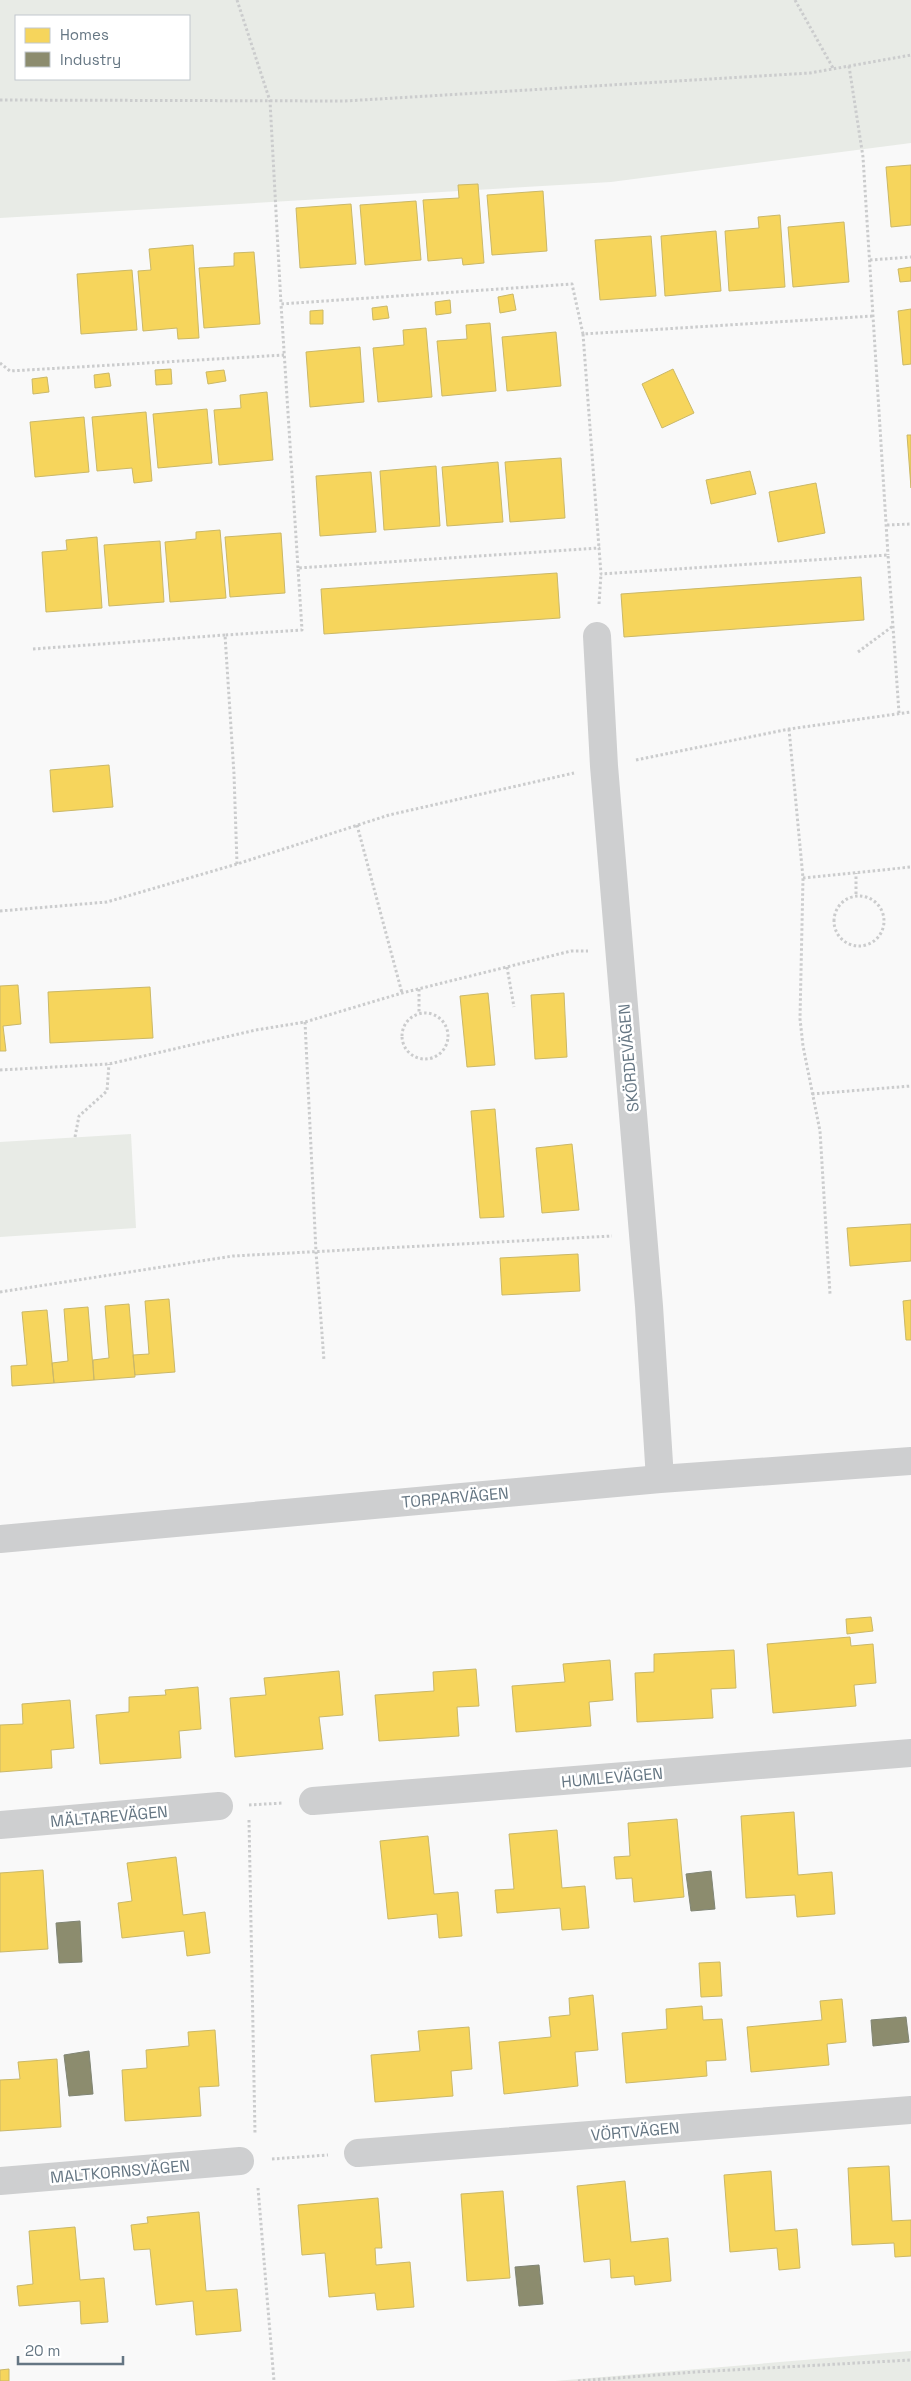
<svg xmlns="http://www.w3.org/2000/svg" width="911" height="2381" viewBox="0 0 911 2381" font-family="'Space Grotesk',sans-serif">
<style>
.green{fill:#e8ebe6;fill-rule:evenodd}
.homes{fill:#f6d55c;stroke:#cab868}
.industry{fill:#8c8c6e;stroke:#808574}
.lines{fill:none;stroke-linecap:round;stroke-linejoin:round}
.path{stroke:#cbcccd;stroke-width:3;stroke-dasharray:2.5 2.5;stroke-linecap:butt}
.minor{stroke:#cecfd0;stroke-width:28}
.labels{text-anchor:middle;stroke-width:5;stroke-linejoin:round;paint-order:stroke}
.street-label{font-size:16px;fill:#657683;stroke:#fff}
</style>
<rect width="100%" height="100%" fill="#f9f9f9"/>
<path class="green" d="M 0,0 L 911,0 L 911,143 L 611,182 L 0,218 ZM 16,16 L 189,16 L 189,79 L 16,79 Z
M 131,1134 L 136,1228 L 0,1237 L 0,1142 Z
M 911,2351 L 911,2381 L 555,2381 Z"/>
<path class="homes" d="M 911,165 L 911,225 L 891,227 L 886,167 Z
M 478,184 L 484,263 L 463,265 L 462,258 L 428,261 L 423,200 L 459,198 L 458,185 Z
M 543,191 L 547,251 L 492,255 L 487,195 Z
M 416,201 L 421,260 L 365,265 L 360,205 Z
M 351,204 L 356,264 L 300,268 L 296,208 Z
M 780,215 L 785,287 L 729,291 L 725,231 L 759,228 L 758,217 Z
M 844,222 L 849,282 L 793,287 L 788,227 Z
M 716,231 L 721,291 L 665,296 L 661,236 Z
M 651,236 L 656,296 L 600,300 L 595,240 Z
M 193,245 L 199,338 L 178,339 L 177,328 L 143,331 L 138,271 L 151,270 L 149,249 Z
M 254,252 L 260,324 L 204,328 L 199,268 L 234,266 L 234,253 Z
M 911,267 L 911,281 L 900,282 L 898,269 Z
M 132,270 L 137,330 L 81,334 L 77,274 Z
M 513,294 L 516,310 L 500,313 L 498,297 Z
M 450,300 L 451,313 L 436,315 L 435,302 Z
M 387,306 L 389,318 L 373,320 L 372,308 Z
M 911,309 L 911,364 L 903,365 L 898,311 Z
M 323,310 L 323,324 L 310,324 L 310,311 Z
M 490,323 L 496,391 L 442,396 L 437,341 L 467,339 L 466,325 Z
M 426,328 L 432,397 L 378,402 L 373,348 L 404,345 L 403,330 Z
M 556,332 L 561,386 L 507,391 L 502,337 Z
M 360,347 L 364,402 L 310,407 L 306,352 Z
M 171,369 L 172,384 L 156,385 L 155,370 Z
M 673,369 L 694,413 L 662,428 L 642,384 Z
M 224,370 L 226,381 L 208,384 L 206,372 Z
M 109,373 L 111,386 L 95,388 L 94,375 Z
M 47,377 L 49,392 L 33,394 L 32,379 Z
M 267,392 L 273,460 L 219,465 L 214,410 L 241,408 L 240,395 Z
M 207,409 L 212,463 L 158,468 L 153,414 Z
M 146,412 L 152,481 L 134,483 L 132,468 L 97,471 L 92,417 Z
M 84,417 L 89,472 L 35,477 L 30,422 Z
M 907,435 L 911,435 L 911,488 Z
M 561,458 L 565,518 L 510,522 L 505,462 Z
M 498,462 L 503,522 L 447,526 L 442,467 Z
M 436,466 L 440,526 L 384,530 L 380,471 Z
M 750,471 L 756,494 L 711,504 L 706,480 Z
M 371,472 L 376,532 L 320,536 L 316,476 Z
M 816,483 L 825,533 L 778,542 L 769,492 Z
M 220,530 L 226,598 L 170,602 L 165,542 L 196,539 L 196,532 Z
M 281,533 L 285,593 L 230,597 L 225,537 Z
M 97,537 L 102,608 L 46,612 L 42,552 L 67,550 L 66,540 Z
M 160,541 L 164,602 L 109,606 L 104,545 Z
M 557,573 L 560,618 L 324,634 L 321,589 Z
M 861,577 L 864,620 L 624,637 L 621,594 Z
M 109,765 L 113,807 L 53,812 L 50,770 Z
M 18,985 L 21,1024 L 3,1026 L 6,1051 L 0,1051 L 0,986 Z
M 150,987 L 153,1038 L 50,1043 L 48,992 Z
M 488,993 L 495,1065 L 467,1067 L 460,996 Z
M 564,993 L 567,1057 L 535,1059 L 531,995 Z
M 495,1109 L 504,1217 L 480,1218 L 471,1111 Z
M 572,1144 L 579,1210 L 542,1213 L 536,1148 Z
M 911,1224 L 911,1261 L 850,1266 L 847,1228 Z
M 578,1254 L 580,1291 L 502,1295 L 500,1258 Z
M 169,1299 L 175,1372 L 135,1375 L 133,1355 L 149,1354 L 145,1301 Z
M 911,1300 L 911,1340 L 906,1340 L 903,1301 Z
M 129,1304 L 135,1377 L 94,1380 L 93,1360 L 109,1358 L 105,1306 Z
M 88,1307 L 94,1380 L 54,1383 L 52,1363 L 68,1361 L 64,1309 Z
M 47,1310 L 54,1383 L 12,1386 L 11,1366 L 27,1365 L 22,1312 Z
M 871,1617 L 873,1631 L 847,1634 L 846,1619 Z
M 850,1637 L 851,1646 L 873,1644 L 876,1683 L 854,1685 L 856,1706 L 773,1713 L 767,1644 Z
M 734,1650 L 736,1688 L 711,1689 L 713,1718 L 637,1722 L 635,1673 L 654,1672 L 654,1654 Z
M 610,1660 L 613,1700 L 589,1702 L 591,1726 L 516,1732 L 512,1686 L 565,1682 L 563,1664 Z
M 476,1669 L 479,1706 L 457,1707 L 459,1736 L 379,1741 L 375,1695 L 434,1691 L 433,1672 Z
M 339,1671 L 343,1715 L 319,1717 L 323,1749 L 235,1757 L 230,1698 L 266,1695 L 264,1678 Z
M 198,1687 L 201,1729 L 179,1731 L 181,1758 L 100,1764 L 96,1715 L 129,1712 L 129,1697 L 166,1695 L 165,1690 Z
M 70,1700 L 74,1748 L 51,1750 L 52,1768 L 0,1772 L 0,1725 L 23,1724 L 22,1704 Z
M 794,1812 L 798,1875 L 832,1872 L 835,1914 L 797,1917 L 795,1895 L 746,1898 L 741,1816 Z
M 677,1819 L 684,1897 L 634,1902 L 632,1878 L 616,1879 L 614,1857 L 630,1856 L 628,1823 Z
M 557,1830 L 562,1888 L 585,1886 L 589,1928 L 562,1930 L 560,1908 L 497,1913 L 495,1890 L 514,1889 L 509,1834 Z
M 428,1836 L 434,1894 L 458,1892 L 462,1936 L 439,1938 L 437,1914 L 388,1919 L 380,1841 Z
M 176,1857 L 183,1915 L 205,1912 L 210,1953 L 187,1956 L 184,1931 L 122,1938 L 118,1903 L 132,1901 L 127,1863 Z
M 43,1870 L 48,1949 L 0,1952 L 0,1873 Z
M 720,1962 L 722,1996 L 701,1997 L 699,1963 Z
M 593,1995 L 598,2050 L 575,2052 L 578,2086 L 504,2094 L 499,2042 L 551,2037 L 549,2017 L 570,2015 L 569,1998 Z
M 842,1999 L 846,2042 L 827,2044 L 829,2065 L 751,2072 L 747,2027 L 822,2020 L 820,2001 Z
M 702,2006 L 703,2020 L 722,2019 L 726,2060 L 706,2061 L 707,2076 L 626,2083 L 622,2033 L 667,2029 L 666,2009 Z
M 469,2027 L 472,2069 L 451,2071 L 453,2096 L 375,2102 L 371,2055 L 420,2051 L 418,2031 Z
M 215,2030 L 219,2086 L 199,2087 L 201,2116 L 125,2121 L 122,2070 L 147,2068 L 146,2050 L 189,2046 L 188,2032 Z
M 57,2059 L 61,2127 L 0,2131 L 0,2080 L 20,2079 L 18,2062 Z
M 889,2166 L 892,2221 L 911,2220 L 911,2256 L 895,2257 L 894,2243 L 852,2245 L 848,2168 Z
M 771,2171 L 775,2231 L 797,2229 L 800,2268 L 779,2270 L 777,2248 L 730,2252 L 724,2175 Z
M 625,2181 L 631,2242 L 668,2238 L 671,2281 L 635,2285 L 634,2276 L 611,2278 L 610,2259 L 584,2262 L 577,2186 Z
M 503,2191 L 510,2278 L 467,2281 L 461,2194 Z
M 378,2198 L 382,2248 L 375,2248 L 376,2265 L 410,2262 L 414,2307 L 377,2310 L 375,2293 L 329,2297 L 325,2253 L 302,2255 L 298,2205 Z
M 199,2212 L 206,2291 L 237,2289 L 241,2331 L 196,2335 L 193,2301 L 156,2305 L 150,2249 L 134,2250 L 131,2225 L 148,2223 L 147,2217 Z
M 75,2227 L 80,2280 L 104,2278 L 108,2322 L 81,2324 L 80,2301 L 19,2306 L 17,2286 L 33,2284 L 29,2231 Z
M 9,2369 L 9,2381 L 0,2381 L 0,2370 Z"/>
<path class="industry" d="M 711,1871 L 715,1909 L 691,1911 L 686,1874 Z
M 80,1921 L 82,1962 L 59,1963 L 56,1923 Z
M 906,2017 L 909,2042 L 873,2046 L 871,2020 Z
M 89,2051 L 93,2094 L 69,2096 L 64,2055 Z
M 539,2265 L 543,2304 L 519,2306 L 515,2267 Z"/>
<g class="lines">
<path class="path" d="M 237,0 L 270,101 L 281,304
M 795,0 L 833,68
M 849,66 L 863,157 L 888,555
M 0,100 L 345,101 L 810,73 L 911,55
M 870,260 L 911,257
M 583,334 L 599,548
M 0,363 L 10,371 L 284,355
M 887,525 L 911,524
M 298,568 L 281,304 L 572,284 L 583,334 L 873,316
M 599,604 L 601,574
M 33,649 L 225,635
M 858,652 L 893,626
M 789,729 L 803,878 L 800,1019 L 803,1046 L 820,1131 L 830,1294
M 636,760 L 789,729 L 911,712
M 357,825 L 402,993
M 237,864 L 234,774 L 225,635 L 302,630 L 298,568 L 599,548 L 601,574 L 888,555 L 899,713
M 803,878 L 911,867
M 856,894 L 856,873
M834 921a25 25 0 1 1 50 0a25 25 0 1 1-50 0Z
M 0,911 L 107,902 L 237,864 L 389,815 L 574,773
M 507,967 L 514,1007
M 419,989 L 419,1013
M402 1036a23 23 0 1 1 46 0a23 23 0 1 1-46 0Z
M 305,1022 L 316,1252 L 324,1361
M 0,1070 L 109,1064 L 256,1030 L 305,1022 L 402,993 L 571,951 L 588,951
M 812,1094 L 911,1086
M 75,1137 L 79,1116 L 107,1091 L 109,1064
M 0,1292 L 233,1256 L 612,1236
M 249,1805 L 283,1803
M 249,1820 L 255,2134
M 272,2159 L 328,2155
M 258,2188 L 274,2381
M 578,2381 L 695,2372 L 911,2360"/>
<path class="minor" d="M 597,636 L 604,766 L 649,1306 L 660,1479
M 0,1539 L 660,1479 L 911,1461
M 313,1801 L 911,1753
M 0,1825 L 219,1806
M 358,2153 L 911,2110
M 0,2181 L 240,2161"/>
</g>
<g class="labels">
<g class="street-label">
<text transform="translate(628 1058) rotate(-95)" y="6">SKÖRDEVÄGEN</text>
<text transform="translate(455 1497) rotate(-5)" y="6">TORPARVÄGEN</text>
<text transform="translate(612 1777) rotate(-5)" y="6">HUMLEVÄGEN</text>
<text transform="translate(109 1816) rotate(-5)" y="6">MÄLTAREVÄGEN</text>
<text transform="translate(635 2131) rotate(-5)" y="6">VÖRTVÄGEN</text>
<text transform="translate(120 2171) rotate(-5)" y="6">MALTKORNSVÄGEN</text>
</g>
</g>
<rect x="15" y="15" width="175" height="65" fill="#ffffff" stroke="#c1c8cd"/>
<rect x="25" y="28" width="25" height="15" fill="#f6d55c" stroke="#c1c8cd"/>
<text x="60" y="40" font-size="15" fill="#657683">Homes</text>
<rect x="25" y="52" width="25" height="15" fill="#8c8c6e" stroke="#c1c8cd"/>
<text x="60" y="65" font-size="15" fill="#657683">Industry</text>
<path d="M18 2356v8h105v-8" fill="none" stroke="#657683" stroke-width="2.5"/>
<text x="25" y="2356" font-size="15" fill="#657683" stroke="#ffffff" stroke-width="4" paint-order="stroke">20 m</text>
</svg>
